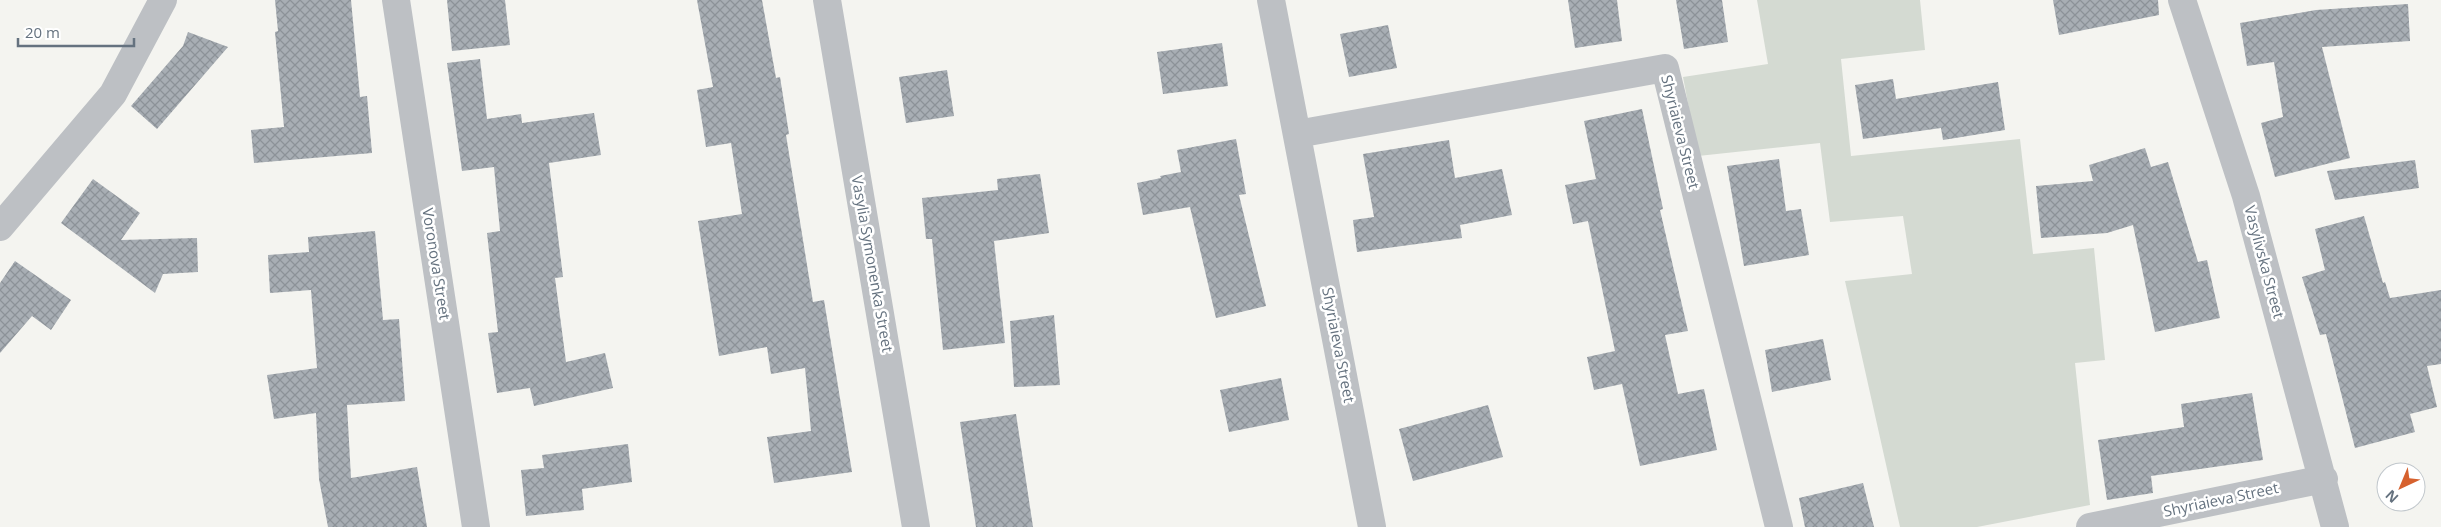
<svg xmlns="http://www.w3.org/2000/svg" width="2441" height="527" viewBox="0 0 2441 527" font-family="'Open Sans',sans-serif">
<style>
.green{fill:#d4dad2}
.building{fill:url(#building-cross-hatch)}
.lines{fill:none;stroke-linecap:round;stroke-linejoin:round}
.minor{stroke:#bdc0c4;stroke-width:28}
.labels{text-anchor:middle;stroke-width:5;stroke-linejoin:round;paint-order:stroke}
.street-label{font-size:15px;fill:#65727f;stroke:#fff}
</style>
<defs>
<pattern id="building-cross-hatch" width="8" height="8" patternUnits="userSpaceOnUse" patternTransform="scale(1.25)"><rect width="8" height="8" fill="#a8aeb4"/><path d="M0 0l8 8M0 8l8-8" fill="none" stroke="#8c9298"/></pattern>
</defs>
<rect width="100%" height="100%" fill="#f4f4f0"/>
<path class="green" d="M 1757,0 L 1920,0 L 1925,50 L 1841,59 L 1851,156 L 2020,139 L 2033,254 L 2094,248 L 2105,360 L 2075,363 L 2090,505 L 1977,527 L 1900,527 L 1845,281 L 1912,274 L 1903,216 L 1830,222 L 1820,143 L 1698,156 L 1683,77 L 1768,64 Z"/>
<path class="building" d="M 275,0 L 351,0 L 360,97 L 367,96 L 372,153 L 254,163 L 251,130 L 284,127 L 275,32 L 278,31 Z
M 447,0 L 505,0 L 510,45 L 452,51 Z
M 697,0 L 762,0 L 776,78 L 780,77 L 789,134 L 786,135 L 813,302 L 824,300 L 852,472 L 774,483 L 767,437 L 811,431 L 805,368 L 771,374 L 767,347 L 719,356 L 698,221 L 742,214 L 731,143 L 706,147 L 697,90 L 713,87 Z
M 1568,0 L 1617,0 L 1622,41 L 1575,48 Z
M 1676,0 L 1722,0 L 1728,42 L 1684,49 Z
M 2053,0 L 2158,0 L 2159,15 L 2059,35 Z
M 2408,4 L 2410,41 L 2322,47 L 2350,158 L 2275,177 L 2261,123 L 2283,117 L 2274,62 L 2247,66 L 2240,23 L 2316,10 Z
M 1388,25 L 1397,68 L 1349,77 L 1340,34 Z
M 188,32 L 228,47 L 157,129 L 131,106 L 183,46 Z
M 1222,43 L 1228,86 L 1163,94 L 1157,52 Z
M 480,59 L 487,119 L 521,114 L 522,123 L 594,113 L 601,155 L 549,163 L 563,277 L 555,278 L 566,362 L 605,353 L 613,388 L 534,406 L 530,388 L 497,393 L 488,333 L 498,332 L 487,233 L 500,231 L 494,167 L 462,171 L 447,63 Z
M 947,70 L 954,116 L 906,123 L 899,77 Z
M 1893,79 L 1896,99 L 1998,82 L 2005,130 L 1943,140 L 1941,128 L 1863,139 L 1855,85 Z
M 1642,109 L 1663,209 L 1660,210 L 1688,331 L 1665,335 L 1678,394 L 1704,389 L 1717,450 L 1640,466 L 1622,384 L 1594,390 L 1587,357 L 1615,351 L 1588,221 L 1573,224 L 1565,185 L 1596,179 L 1584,121 Z
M 1236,139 L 1246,194 L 1239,195 L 1266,306 L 1216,318 L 1190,207 L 1143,215 L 1137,183 L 1161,178 L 1160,176 L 1181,172 L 1177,150 Z
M 1449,140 L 1455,178 L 1502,169 L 1512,215 L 1460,225 L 1462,238 L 1357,252 L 1353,220 L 1374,217 L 1363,154 Z
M 2145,148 L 2151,167 L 2168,162 L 2198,262 L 2207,260 L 2220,318 L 2155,332 L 2133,225 L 2107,233 L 2041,238 L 2036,186 L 2093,181 L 2089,165 Z
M 1779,159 L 1786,211 L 1801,209 L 1809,255 L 1744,266 L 1727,166 Z
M 2415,160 L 2419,188 L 2335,200 L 2327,171 Z
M 1040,174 L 1049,233 L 994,241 L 1005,343 L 943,350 L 932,239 L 926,239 L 922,198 L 998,190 L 997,179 Z
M 93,179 L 140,213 L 121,240 L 197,238 L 198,272 L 163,274 L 155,293 L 61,223 Z
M 2364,216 L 2383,283 L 2385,282 L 2390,298 L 2441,290 L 2441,364 L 2427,366 L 2437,407 L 2410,414 L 2415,432 L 2355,448 L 2326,334 L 2320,335 L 2302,277 L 2325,270 L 2315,229 Z
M 375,231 L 383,320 L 399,319 L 405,401 L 347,405 L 351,478 L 417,467 L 427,527 L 328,527 L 319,479 L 316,413 L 274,419 L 267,375 L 317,368 L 311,290 L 270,293 L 268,255 L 309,252 L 308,237 Z
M 15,261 L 71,300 L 51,330 L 32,316 L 0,353 L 0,283 Z
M 1054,315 L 1060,385 L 1014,387 L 1010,321 Z
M 1823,339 L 1831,380 L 1772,392 L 1765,350 Z
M 1281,378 L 1289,420 L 1229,432 L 1220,390 Z
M 2252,393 L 2263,460 L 2151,476 L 2153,493 L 2107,500 L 2098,440 L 2184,427 L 2181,404 Z
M 1488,405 L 1503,457 L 1413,481 L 1399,429 Z
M 1016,414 L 1033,527 L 976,527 L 960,422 Z
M 628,444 L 632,482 L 582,489 L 584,510 L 526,516 L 521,470 L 544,468 L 542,455 Z
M 1863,483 L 1874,527 L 1805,527 L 1799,498 Z"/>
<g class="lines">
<path class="minor" d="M 396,0 L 476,527
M 827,0 L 916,527
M 1271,0 L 1372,527
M 2182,0 L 2246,196 L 2335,527
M 1297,134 L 1665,68 L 1779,527
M 0,227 L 113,94 L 163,0
M 2090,527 L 2324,479"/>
</g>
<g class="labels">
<g class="street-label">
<text transform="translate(1680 132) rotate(76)" y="5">Shyriaieva Street</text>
<text transform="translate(2264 262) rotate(75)" y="5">Vasylivska Street</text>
<text transform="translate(436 264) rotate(81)" y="5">Voronova Street</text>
<text transform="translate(872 264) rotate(80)" y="5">Vasylia Symonenka Street</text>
<text transform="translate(1338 345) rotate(79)" y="5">Shyriaieva Street</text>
<text transform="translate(2221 500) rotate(-12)" y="5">Shyriaieva Street</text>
</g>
</g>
<g transform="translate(2401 487) rotate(224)"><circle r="24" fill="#ffffff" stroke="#c1c7cc"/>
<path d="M0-4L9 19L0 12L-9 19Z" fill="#d6612e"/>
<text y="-8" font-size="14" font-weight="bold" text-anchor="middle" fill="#65727f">N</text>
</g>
<path d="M18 38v8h116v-8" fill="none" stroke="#65727f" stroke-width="2.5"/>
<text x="25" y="38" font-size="15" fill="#65727f" stroke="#ffffff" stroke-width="4" paint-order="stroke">20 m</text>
</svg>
